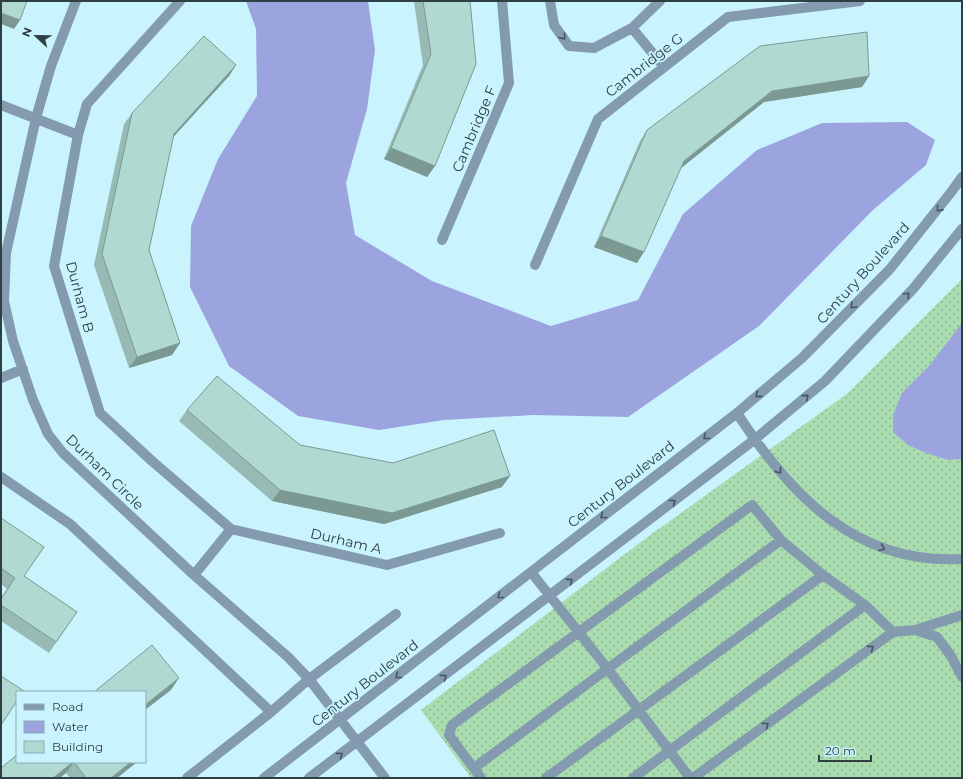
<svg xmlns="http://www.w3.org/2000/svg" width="963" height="779" viewBox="0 0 963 779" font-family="Montserrat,sans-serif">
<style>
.grass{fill:url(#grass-dots)}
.water{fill:#9ca4df}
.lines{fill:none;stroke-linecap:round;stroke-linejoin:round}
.minor{stroke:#849aae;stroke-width:10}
.wall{fill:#97bbb4}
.shaded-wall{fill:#7b9992}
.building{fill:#b0dad1;stroke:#7b9992}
.oneway{stroke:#44565e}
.labels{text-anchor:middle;stroke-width:3.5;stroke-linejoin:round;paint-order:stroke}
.street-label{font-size:14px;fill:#2f4044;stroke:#c9f4fe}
</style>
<defs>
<pattern id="grass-dots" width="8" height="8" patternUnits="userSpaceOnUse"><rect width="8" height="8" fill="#a9ddb0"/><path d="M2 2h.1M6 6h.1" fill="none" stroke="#8ab591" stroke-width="1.8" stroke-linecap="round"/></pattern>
</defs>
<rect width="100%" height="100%" fill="#c9f4fe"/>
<path class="grass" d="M 962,279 L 962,778 L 471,778 L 421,710 L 642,541 L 848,393 Z"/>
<path class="water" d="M 246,1 L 368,1 L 375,50 L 367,109 L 346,183 L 355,235 L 432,281 L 551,326 L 638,300 L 683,214 L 757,150 L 822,123 L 907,122 L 935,140 L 926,165 L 873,210 L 759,326 L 628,417 L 533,415 L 444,420 L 379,430 L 298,416 L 229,366 L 190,287 L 191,226 L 218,159 L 257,96 L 256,29 Z
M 962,323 L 962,459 L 948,460 L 926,453 L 908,445 L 893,432 L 893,415 L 902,393 L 929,366 Z"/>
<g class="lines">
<path class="minor" d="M 76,1 L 51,66 L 36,118 L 6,253 L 4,301 L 13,341 L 33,400 L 48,434 L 63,453 L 194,575 L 288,657 L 309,679 L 385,778
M 180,1 L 87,104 L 78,135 L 54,266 L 100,413 L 152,461 L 231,529 L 387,565 L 500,533
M 550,1 L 554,25 L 569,46 L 594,48 L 632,28 L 660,1
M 632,28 L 664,67
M 1,105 L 78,135
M 442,240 L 509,83 L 502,1
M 535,265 L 598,119 L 728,17 L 860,1
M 1,378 L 23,369
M 737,413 C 790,495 856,565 962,559
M 1,477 L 70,524 L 271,712
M 531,572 L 607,668 L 690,778
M 194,575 L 231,529
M 865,605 L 893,632
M 915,630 L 962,615
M 474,768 L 781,540
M 187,778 L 271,712 L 309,679 L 396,614
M 264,778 L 737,413 L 802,358 L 890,269 L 952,191 L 962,177
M 309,778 L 754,440 L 825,381 L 913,289 L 962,229
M 481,778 L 449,735 L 452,725 L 752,505 L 781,540 L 823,575 L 546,778
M 633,778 L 865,605 L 823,575
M 693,778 L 893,632 L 915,630 L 937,637 L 951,656 L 962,677"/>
</g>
<path class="wall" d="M 414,1 L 470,1 L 435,166 L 427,177 L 384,159 L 423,65 Z
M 236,65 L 229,76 L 173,137 L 149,250 L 180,343 L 172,355 L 129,368 L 94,265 L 124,124 L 132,113 Z
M 869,76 L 862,87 L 764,102 L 681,168 L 637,263 L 594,247 L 640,141 L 647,130 Z
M 187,410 L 300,445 L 502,487 L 384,524 L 272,501 L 179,421 Z
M 1,518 L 24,576 L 77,612 L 49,653 L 1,621 L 1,598 L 7,589 L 1,584 Z
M 17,755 L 137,762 L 117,778 L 70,778 L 66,773 L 60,778 L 1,778 L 1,768 Z"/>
<path class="shaded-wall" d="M 1,13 L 20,20 L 14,29 L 1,24 Z
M 236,65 L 229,76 L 166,145 L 174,134 Z
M 869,76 L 862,87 L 764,102 L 676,172 L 684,161 L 772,91 Z
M 391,148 L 435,166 L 427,177 L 384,159 Z
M 601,236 L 644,252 L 637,263 L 594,247 Z
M 180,343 L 172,355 L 129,368 L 137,357 Z
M 510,476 L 502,487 L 384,524 L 272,501 L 280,490 Z
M 179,678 L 171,690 L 145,710 L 145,705 Z
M 74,762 L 66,773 L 60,778 L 53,778 Z
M 131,762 L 137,762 L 117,778 L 111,778 Z"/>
<path class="building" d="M 1,1 L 27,1 L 20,20 L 1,13 Z
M 423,1 L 470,1 L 476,64 L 435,166 L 391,148 L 431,54 Z
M 867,32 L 869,76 L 772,91 L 684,161 L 644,252 L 601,236 L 647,130 L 760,46 Z
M 204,36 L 236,65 L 174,134 L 149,250 L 180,343 L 137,357 L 102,254 L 132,113 Z
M 217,376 L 300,445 L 393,463 L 494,430 L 510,476 L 392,513 L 280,490 L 187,410 Z
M 1,518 L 44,547 L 24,576 L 77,612 L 56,642 L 1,605 L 1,599 L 15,578 L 1,568 Z
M 152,645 L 179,678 L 145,705 L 145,692 L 94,692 Z
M 1,676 L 24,691 L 23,692 L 17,692 L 17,701 L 1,725 Z
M 17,755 L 17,762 L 73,762 L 53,778 L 3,778 L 1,776 L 1,768 Z
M 74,762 L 131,762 L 111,778 L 86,778 Z"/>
<defs><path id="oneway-chevron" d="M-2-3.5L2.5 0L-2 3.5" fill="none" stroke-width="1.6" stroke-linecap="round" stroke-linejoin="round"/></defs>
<g class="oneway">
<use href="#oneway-chevron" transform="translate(563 37) rotate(54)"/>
<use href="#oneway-chevron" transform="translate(939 209) rotate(129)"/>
<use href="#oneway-chevron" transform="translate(907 295) rotate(-46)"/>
<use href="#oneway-chevron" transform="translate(853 306) rotate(134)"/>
<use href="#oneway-chevron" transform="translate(758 395) rotate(140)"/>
<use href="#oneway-chevron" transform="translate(806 397) rotate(-40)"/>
<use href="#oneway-chevron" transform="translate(706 437) rotate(142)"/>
<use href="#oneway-chevron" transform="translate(779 471) rotate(52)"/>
<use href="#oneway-chevron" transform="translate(673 502) rotate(-37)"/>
<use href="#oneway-chevron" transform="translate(603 516) rotate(142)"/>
<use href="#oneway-chevron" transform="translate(882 548) rotate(22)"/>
<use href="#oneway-chevron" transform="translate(570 581) rotate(-37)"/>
<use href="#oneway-chevron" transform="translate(500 596) rotate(142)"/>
<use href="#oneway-chevron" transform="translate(871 648) rotate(-36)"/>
<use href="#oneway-chevron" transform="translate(398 676) rotate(142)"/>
<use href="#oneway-chevron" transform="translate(444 677) rotate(-37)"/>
<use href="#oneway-chevron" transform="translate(766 725) rotate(-36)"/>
<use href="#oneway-chevron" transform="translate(340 755) rotate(-36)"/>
</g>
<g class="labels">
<g class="street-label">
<text transform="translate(644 65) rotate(-38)" y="5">Cambridge G</text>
<text transform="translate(474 129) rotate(-67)" y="5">Cambridge F</text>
<text transform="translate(863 273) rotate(-48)" y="5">Century Boulevard</text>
<text transform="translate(80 297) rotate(75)" y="5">Durham B</text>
<text transform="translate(105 472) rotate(44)" y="5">Durham Circle</text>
<text transform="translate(621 484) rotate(-38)" y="5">Century Boulevard</text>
<text transform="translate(346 541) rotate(13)" y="5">Durham A</text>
<text transform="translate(365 683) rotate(-38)" y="5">Century Boulevard</text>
</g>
</g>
<rect width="963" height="779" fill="none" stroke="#2f4044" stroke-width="4"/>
<rect x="16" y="691" width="130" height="72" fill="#c9f4fe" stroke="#8bacb4"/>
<rect x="24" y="704" width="20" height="6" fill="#849aae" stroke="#8bacb4"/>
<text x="52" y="711" font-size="12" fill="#2f4044">Road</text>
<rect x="24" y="721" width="20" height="12" fill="#9ca4df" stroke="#8bacb4"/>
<text x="52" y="731" font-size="12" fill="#2f4044">Water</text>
<rect x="24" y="741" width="20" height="12" fill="#b0dad1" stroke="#8bacb4"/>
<text x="52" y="751" font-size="12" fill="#2f4044">Building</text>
<g transform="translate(36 36) rotate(292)" stroke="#c9f4fe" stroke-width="3" paint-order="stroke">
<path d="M0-3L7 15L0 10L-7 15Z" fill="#2f4044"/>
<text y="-6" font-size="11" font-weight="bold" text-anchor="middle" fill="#2f4044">N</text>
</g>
<path d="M819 755v6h52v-6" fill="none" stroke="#2f4044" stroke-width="2"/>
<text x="825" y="755" font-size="12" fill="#2f4044" stroke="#c9f4fe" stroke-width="3" paint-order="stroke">20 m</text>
</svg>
